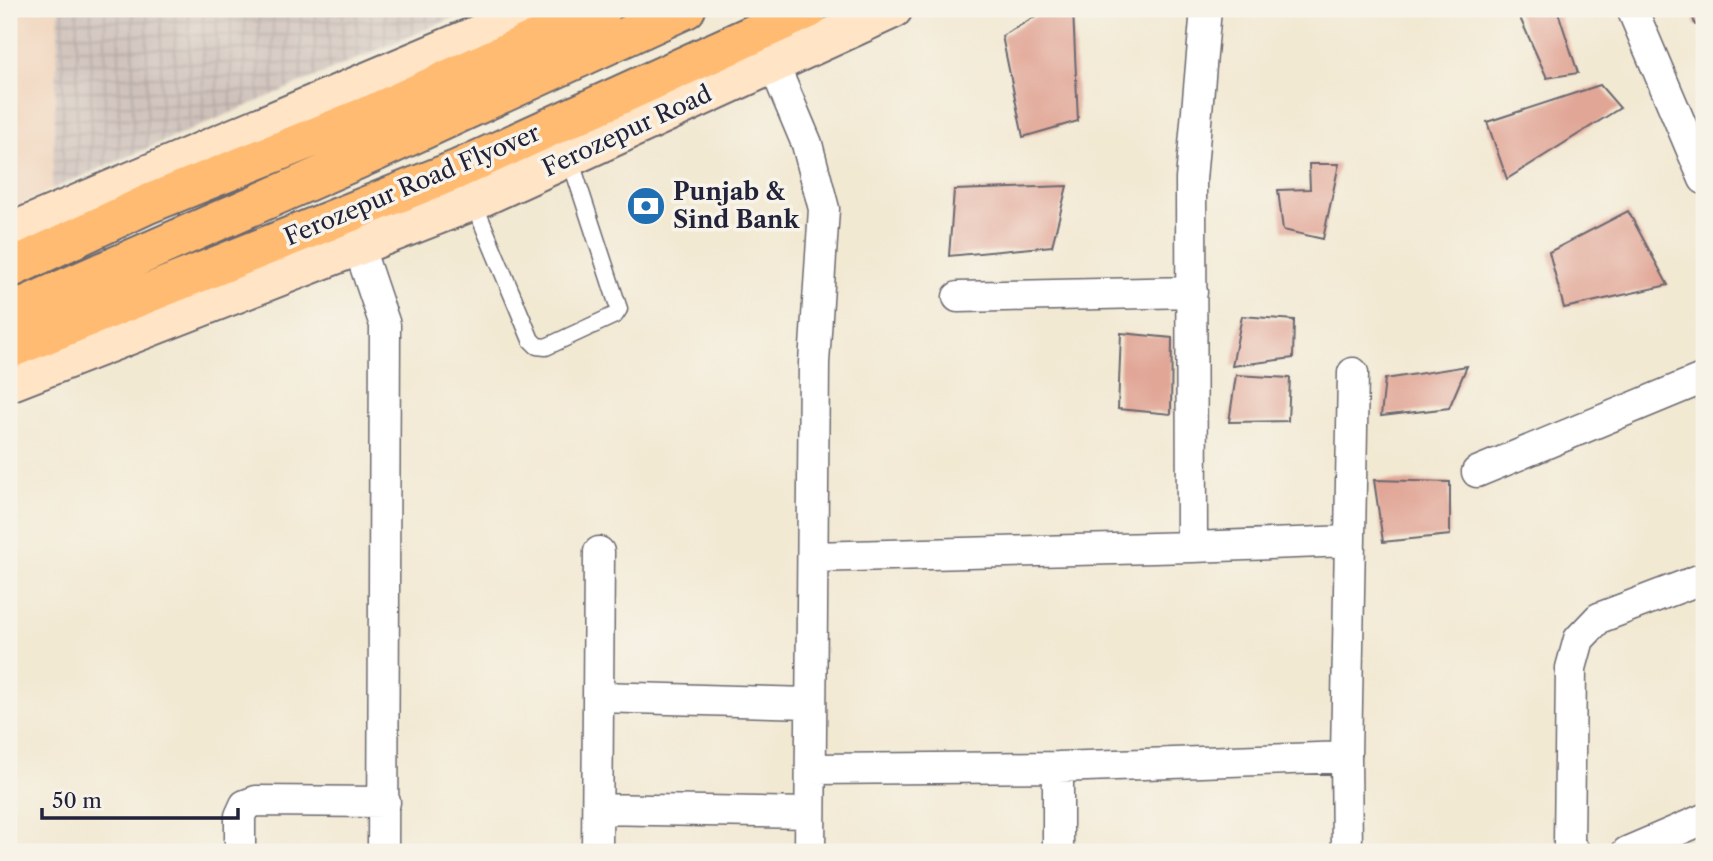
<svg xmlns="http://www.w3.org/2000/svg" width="1713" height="861" viewBox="0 0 1713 861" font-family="'Libre Caslon Text',serif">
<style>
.built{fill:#f1d5bd}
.industrial{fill:url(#industrial-grid)}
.building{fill:#e1a696}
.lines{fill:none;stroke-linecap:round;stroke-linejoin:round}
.service-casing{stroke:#6b6870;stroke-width:19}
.minor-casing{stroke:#6b6870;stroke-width:33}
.secondary-casing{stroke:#6b6870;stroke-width:42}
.trunk-casing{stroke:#6b6870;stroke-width:42}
.service{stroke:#fff;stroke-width:16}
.minor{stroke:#fff;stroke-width:30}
.secondary{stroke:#ffe4c6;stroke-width:38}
.trunk{stroke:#ffbb71;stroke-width:38}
.labels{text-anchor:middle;stroke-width:7;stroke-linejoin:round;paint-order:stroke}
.street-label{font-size:24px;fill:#22223b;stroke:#f7f3e8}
.poi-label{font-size:24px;font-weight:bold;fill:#22223b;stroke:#f7f3e8;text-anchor:start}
</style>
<defs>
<pattern id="industrial-grid" width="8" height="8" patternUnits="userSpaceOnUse" patternTransform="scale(1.75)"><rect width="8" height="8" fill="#cec1ba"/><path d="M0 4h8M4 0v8" fill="none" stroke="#b1a6a1"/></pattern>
</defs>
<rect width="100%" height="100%" fill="#f7f3e8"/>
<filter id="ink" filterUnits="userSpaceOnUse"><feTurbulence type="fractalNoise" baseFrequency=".0143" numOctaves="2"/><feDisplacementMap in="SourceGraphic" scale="14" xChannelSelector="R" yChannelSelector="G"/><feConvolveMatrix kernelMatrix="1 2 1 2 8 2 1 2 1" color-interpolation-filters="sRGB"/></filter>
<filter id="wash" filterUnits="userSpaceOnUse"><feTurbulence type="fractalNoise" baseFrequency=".00686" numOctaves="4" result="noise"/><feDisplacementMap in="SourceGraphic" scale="28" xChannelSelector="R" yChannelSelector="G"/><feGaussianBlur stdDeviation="1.57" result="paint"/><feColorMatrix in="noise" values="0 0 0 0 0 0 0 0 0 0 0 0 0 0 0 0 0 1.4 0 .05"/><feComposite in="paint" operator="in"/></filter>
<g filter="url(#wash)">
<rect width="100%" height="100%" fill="#f2e9d3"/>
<path class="built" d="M 9,9 L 59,9 L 52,189 L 9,211 Z"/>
<path class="industrial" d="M 59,9 L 474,9 L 52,189 Z"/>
<g id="blocks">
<path class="building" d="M 1048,9 L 1073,9 L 1078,121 L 1023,137 L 1002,36 Z
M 1516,9 L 1557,9 L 1578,73 L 1547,78 Z
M 1691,9 L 1704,9 L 1704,24 L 1695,25 Z
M 1600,85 L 1620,108 L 1507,179 L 1487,122 Z
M 1309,164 L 1339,164 L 1323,239 L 1283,230 L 1278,190 L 1310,189 Z
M 1067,186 L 1052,246 L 949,256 L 954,190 Z
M 1628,211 L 1668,285 L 1564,308 L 1549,252 Z
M 1242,316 L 1294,320 L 1293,358 L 1232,366 Z
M 1121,333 L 1172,338 L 1171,414 L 1118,409 Z
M 1467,366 L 1449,408 L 1381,416 L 1385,379 Z
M 1236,375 L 1290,378 L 1288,421 L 1229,422 Z
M 1374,480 L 1450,482 L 1450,535 L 1383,542 Z"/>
</g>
</g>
<g filter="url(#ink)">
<use href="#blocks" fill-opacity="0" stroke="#6b6870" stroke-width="2"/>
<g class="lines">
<g class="service-casing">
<path id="service" d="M 473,201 L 531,340 L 537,346 L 546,347 L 615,315 L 619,309 L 570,159"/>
</g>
<g class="minor-casing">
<path id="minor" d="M 1632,9 L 1704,179
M 773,63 L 807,144 L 824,209 L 814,363 L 810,852
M 359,248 L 385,325 L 383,852
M 958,297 L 1192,292
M 1477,472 L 1704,378
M 1192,547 L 1349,541
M 813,557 L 1192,547 L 1191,179 L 1206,9
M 599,697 L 810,703
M 1058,767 L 1058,852
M 812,769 L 1058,767 L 1346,757
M 598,809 L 810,813
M 240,852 L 240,816 L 245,805 L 256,801 L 385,802
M 597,852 L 599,552
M 1347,852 L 1346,757 L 1353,373
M 1575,852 L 1569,845 L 1571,668 L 1579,639 L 1599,618 L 1704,578
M 1627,852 L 1704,819"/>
</g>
<g class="secondary-casing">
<path id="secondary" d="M 9,233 L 539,9
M 9,382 L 473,201 L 893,9"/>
</g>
<g class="trunk-casing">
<path id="trunk" d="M 9,269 L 148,204 L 372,114 L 602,9
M 9,313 L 377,151 L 686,9
M 9,349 L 456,170 L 809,9"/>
</g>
<use href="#service" class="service"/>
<use href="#minor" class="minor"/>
<use href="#secondary" class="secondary"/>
<use href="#trunk" class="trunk"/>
</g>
</g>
<defs>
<g id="bank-disc" transform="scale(2.0125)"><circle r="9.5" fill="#1f6fb2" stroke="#f7f3e8"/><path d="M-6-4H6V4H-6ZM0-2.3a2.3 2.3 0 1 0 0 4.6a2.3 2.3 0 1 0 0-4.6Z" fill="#fff"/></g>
</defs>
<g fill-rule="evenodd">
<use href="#bank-disc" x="646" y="206"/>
</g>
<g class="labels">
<g class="street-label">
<text transform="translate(627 131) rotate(-25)" y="8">Ferozepur Road</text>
<text transform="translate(412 185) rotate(-23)" y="8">Ferozepur Road Flyover</text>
</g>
<g class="poi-label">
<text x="673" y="200">Punjab &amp;<tspan x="673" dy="28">Sind Bank</tspan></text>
</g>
</g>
<rect width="1713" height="861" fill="none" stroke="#f7f3e8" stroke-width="35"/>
<path d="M42 808v10h196v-10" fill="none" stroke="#22223b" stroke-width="3.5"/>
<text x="52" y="808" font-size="21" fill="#22223b" stroke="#f7f3e8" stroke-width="5" paint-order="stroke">50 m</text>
</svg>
